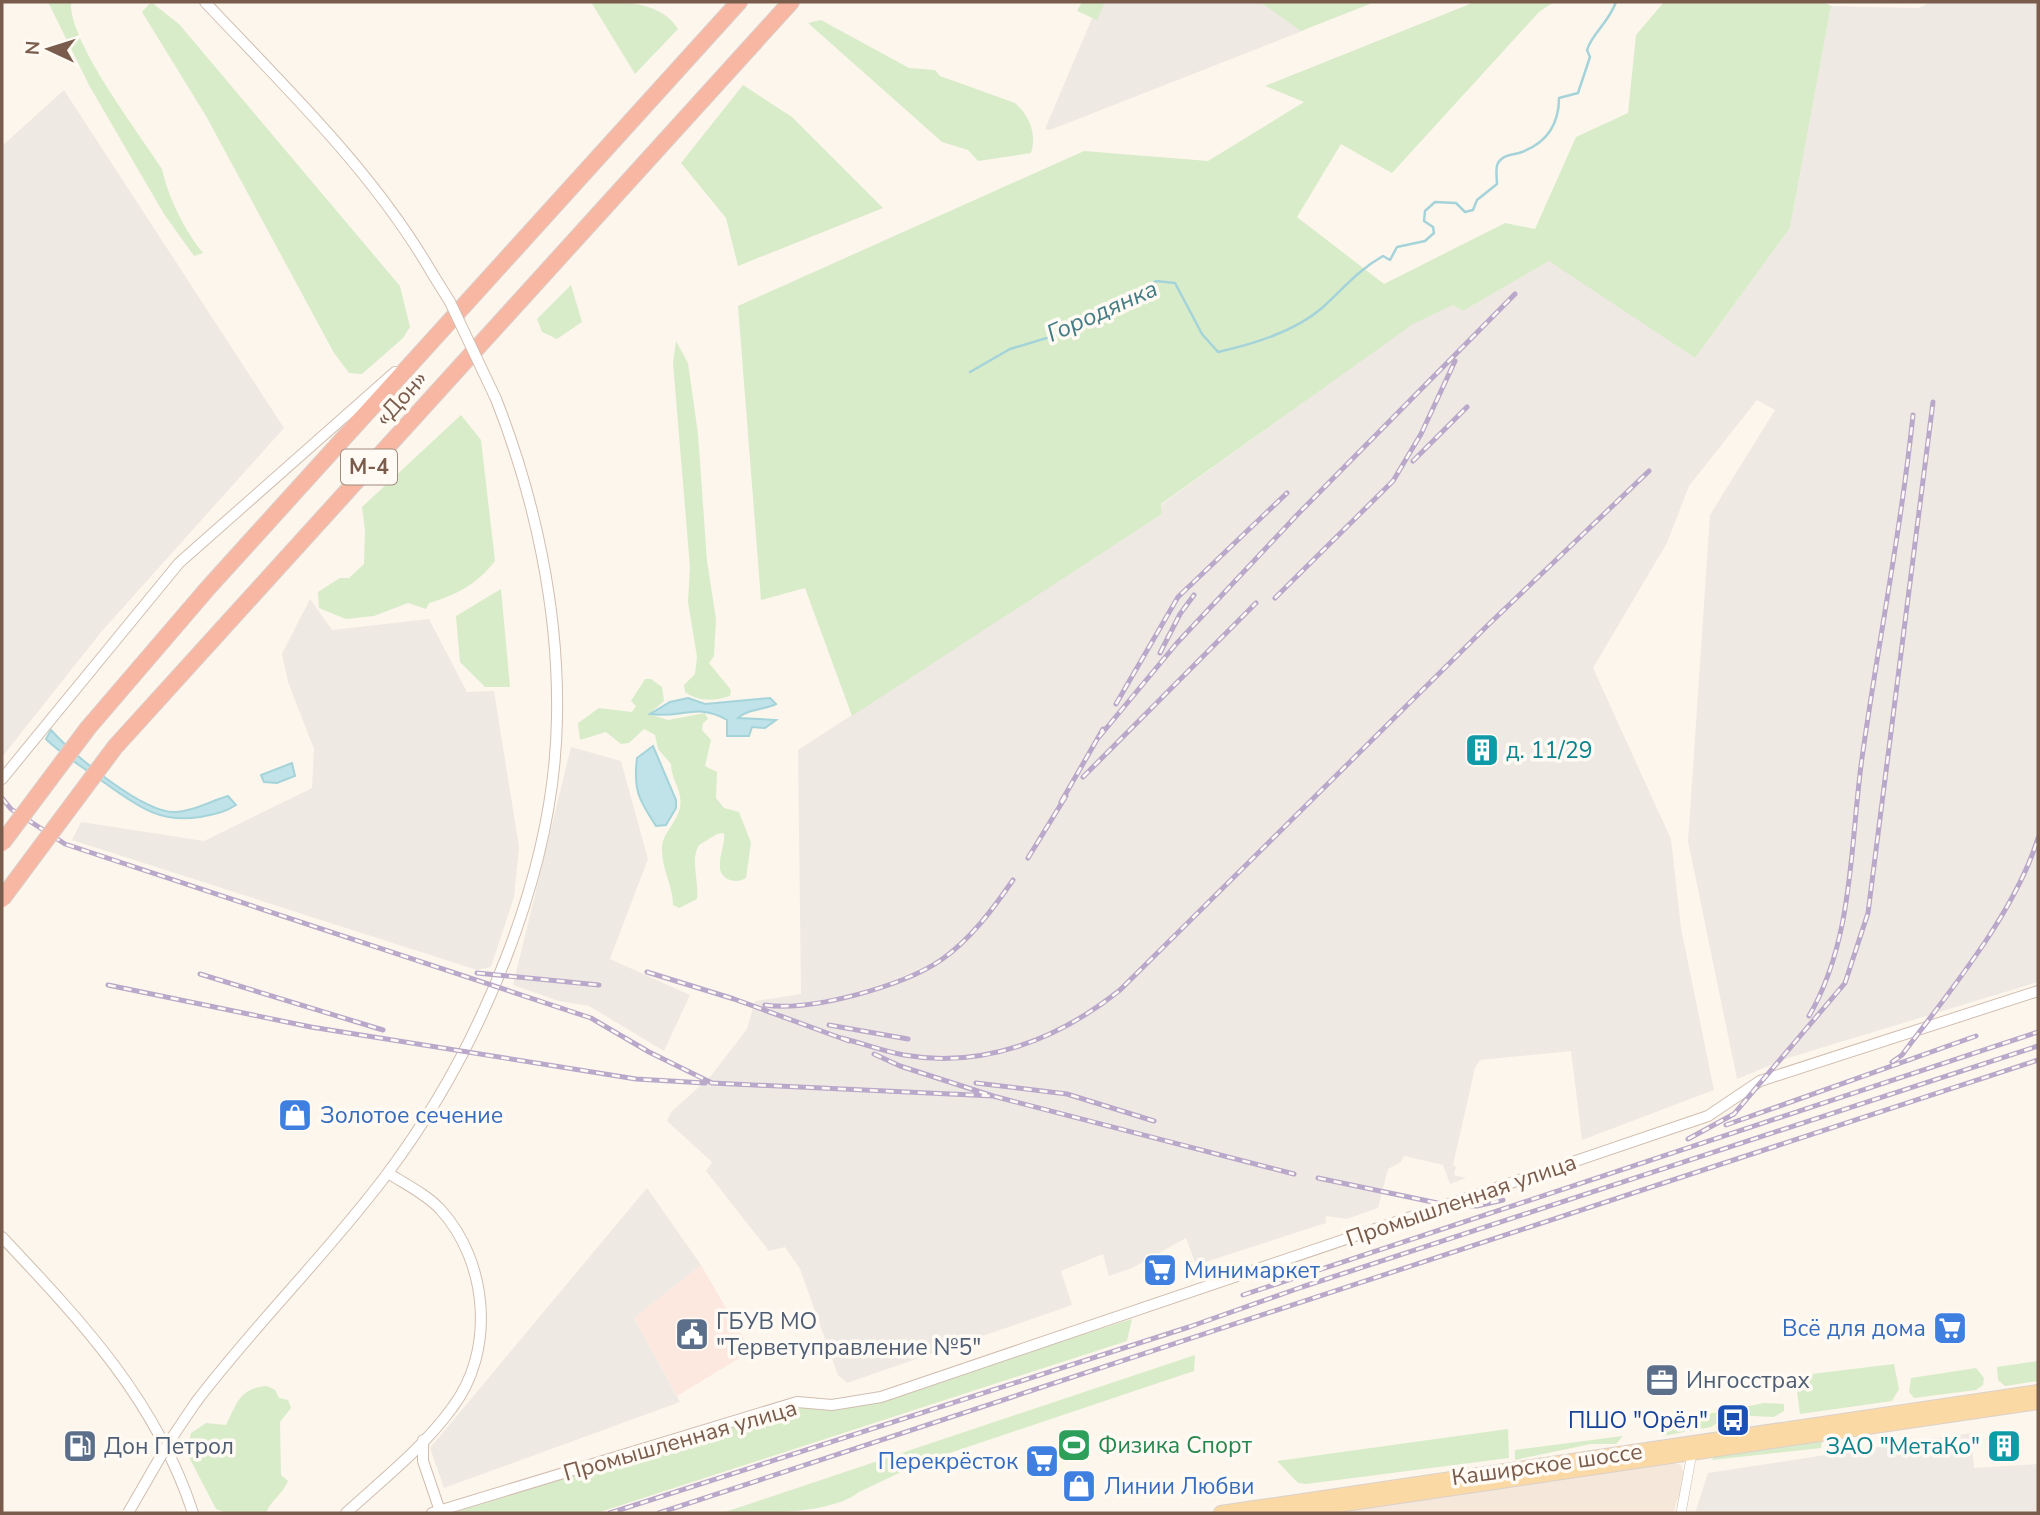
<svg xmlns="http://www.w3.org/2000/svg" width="2040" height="1515" viewBox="0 0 2040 1515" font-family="'Nunito Sans',sans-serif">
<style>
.residential{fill:#f5e8da}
.commercial{fill:#fde8e0}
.industrial{fill:#efe9e4}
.green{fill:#d8ecc9}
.water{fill:#bfe3e8;stroke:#a5d3da;stroke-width:2}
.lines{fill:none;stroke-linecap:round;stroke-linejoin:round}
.stream{stroke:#a5d3da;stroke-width:2.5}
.minor-casing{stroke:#d1beb0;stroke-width:10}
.tertiary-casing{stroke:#d1beb0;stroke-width:12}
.primary-casing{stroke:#dad1cd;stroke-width:16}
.motorway-casing{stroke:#dad1cd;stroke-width:18}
.minor{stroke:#fff;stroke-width:9}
.tertiary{stroke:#fff;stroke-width:10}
.primary{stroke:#fbd9a5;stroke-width:14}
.motorway{stroke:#f7b7a3;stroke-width:16}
.rail-casing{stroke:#b9a8c9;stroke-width:5}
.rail{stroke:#fffaf3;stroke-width:2.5;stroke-dasharray:8;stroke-linecap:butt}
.tertiary-bridge-casing{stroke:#d1beb0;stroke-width:12;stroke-linecap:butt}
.motorway-bridge-casing{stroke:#dad1cd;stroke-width:18;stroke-linecap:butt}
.tertiary-bridge{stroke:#fff;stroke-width:10}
.motorway-bridge{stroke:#f7b7a3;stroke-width:16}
.labels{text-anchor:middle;stroke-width:7;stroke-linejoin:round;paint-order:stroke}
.shield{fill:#fffaf3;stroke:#a28b7f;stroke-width:2}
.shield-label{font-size:21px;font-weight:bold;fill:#7a5c4d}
.street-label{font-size:23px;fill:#7a5c4d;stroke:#fffaf3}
.culture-label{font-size:23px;fill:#0d838f;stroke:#fffaf3;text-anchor:start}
.shop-label{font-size:23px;fill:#366cbe;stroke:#fffaf3;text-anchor:start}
.service-label{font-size:23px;fill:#4e5e75;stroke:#fffaf3;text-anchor:start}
.transit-label{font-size:23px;fill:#164399;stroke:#fffaf3;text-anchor:end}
.leisure-label{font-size:23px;fill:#27864d;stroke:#fffaf3;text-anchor:start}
.water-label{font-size:24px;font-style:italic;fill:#437c86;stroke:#fffaf3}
</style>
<rect width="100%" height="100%" fill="#fdf6ec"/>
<path class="residential" d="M 1674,1463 L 1681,1465 L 1685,1478 L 1673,1513 L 1316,1513 Z"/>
<path class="commercial" d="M 701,1265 L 751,1351 L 677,1396 L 634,1318 Z"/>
<path class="industrial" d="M 1099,2 L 1266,2 L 1305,30 L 1050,130 L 1045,129 Z
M 1931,2 L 2038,2 L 2038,982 L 1788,1058 L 1737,1079 L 1688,841 L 1710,515 L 1775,410 L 1757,400 L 1689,486 L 1667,543 L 1593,668 L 1671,839 L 1681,928 L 1714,1090 L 1582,1140 L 1571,1051 L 1480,1060 L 1475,1068 L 1453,1165 L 1456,1167 L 1454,1175 L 1466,1178 L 1450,1184 L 1443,1165 L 1404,1156 L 1401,1162 L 1388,1169 L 1378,1208 L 1347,1219 L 1326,1216 L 1326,1223 L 1196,1265 L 1186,1238 L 1132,1268 L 1109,1276 L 1103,1254 L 1061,1271 L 1072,1305 L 847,1383 L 838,1375 L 800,1269 L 785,1247 L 769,1251 L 706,1171 L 712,1162 L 667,1121 L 671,1112 L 710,1077 L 747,1029 L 755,1001 L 801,994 L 798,750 L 1162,514 L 1161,505 L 1413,323 L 1453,305 L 1463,311 L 1550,260 L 1695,358 L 1790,228 L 1831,6 L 1918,8 Z
M 64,90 L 284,428 L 102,631 L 2,757 L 2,146 Z
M 310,599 L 332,630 L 429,619 L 467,692 L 494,691 L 519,847 L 514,897 L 491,967 L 477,970 L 72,840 L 81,822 L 204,841 L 312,788 L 314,749 L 288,682 L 282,654 Z
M 571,747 L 621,761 L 648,859 L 610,959 L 690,995 L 664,1051 L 589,1006 L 559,1001 L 513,985 Z
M 647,1188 L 701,1265 L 634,1318 L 680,1402 L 444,1488 L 430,1448 Z
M 1971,1433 L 1974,1468 L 2038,1464 L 2038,1513 L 1695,1513 L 1708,1473 Z"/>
<path class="green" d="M 48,2 L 71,2 C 68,41 139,133 162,169 C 168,197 185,231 203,253 L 194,256 L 164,214 L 90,87 Z
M 151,2 L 179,24 L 400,286 L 410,327 L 403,338 L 362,374 L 349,373 L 334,353 L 206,116 L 142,12 Z
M 591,2 C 621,2 660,0 678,29 L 635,74 Z
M 1082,2 L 1105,2 L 1097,20 L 1077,11 Z
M 1260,2 L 1375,2 L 1301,31 Z
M 1475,2 L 1554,2 L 1539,12 L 1392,173 L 1341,144 L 1297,217 L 1384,284 L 1505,223 L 1535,229 L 1576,137 L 1628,113 L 1636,35 L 1664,2 L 1823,2 L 1831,6 L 1790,228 L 1695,358 L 1549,261 L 1463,311 L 1453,305 L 1413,324 L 1161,504 L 1162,514 L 852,716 L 805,588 L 761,600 L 738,306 L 1084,151 L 1208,161 L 1304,102 L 1265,86 Z
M 821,20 L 909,68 L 935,70 L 940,76 L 1015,103 C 1030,116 1037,135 1031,153 L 978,161 L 968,150 L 942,142 L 808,23 Z
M 743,85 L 792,117 L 883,208 L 738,266 L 726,218 L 681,163 Z
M 571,285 L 582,322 L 557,339 L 542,332 L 537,319 Z
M 676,341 L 688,363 L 698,434 L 707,561 L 716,619 L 714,656 L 709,663 L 731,690 L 730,696 C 715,701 698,702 685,692 L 684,685 L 695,674 L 697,657 L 688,602 L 690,567 L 673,363 Z
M 461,415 L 481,440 L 495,561 C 477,584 457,595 429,603 L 426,609 L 408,603 L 374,616 L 346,619 L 319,608 L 318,592 L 340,578 L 349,578 L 364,564 L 365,530 L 362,507 Z
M 501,589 L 510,687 L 485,687 L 460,662 L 456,616 Z
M 645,679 L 651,679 L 662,687 L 664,701 L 649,714 L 668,720 L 705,713 L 708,719 L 703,723 L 702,730 L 711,740 L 705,766 L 717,772 L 716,798 L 724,808 L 739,812 L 751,843 L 746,878 C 741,881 736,882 730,880 C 710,873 726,848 724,833 L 717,834 L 699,845 C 690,860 699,879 697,899 L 679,908 L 673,905 C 673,886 663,872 662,852 C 660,834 677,824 680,807 C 683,791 671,780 671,764 L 658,749 L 655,735 L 644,729 L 629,743 L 621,744 L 606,732 L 580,740 L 578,723 L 599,708 L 632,712 L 636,706 L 631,701 Z
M 1132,1319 L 1127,1341 L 597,1513 L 453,1513 L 797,1407 L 890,1395 Z
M 1195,1355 L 1194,1371 L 920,1463 L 859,1492 C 830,1515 760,1513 722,1513 Z
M 2038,1361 L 2038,1381 L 2005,1386 L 1998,1380 L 1997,1367 Z
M 1894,1364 L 1899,1389 L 1892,1401 L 1800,1414 L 1795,1376 Z
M 1976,1368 L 1984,1378 L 1983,1385 L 1976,1390 L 1914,1398 L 1909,1392 L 1911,1378 Z
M 267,1386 L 275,1390 L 279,1398 L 288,1400 L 291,1408 L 280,1422 L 281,1475 L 288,1481 C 282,1495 271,1500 266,1513 L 227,1513 L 216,1509 L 190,1459 L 187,1451 L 191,1433 L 206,1423 L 226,1425 C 237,1404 239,1388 267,1386 Z
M 1764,1403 L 1784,1404 L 1784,1411 L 1774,1417 L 1731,1415 L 1711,1427 L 1663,1436 L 1659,1429 L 1662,1423 Z
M 1508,1429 L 1509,1458 L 1306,1484 L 1298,1483 L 1277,1461 Z
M 1623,1436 L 1616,1444 L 1591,1444 L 1515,1460 L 1515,1450 Z
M 1814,1441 L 1822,1442 L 1821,1448 L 1712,1460 L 1715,1455 Z"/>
<path class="water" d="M 688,698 L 705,704 L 770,698 L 776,704 C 764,710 747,709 738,718 L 776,720 L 765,728 L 752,727 L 749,736 L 727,736 L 727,720 C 697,702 681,719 650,714 L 670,702 Z
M 51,730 C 72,754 144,814 176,812 C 195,811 210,801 228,796 L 236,805 C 224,813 214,814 200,817 C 158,824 135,804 102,781 C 83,767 63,756 46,739 Z
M 653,746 L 676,800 L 676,808 L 666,825 L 656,826 C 639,800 633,790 637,758 Z
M 292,763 L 295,776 L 277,783 L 264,782 L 261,775 Z"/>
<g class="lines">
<path class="stream" d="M 970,372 L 1010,349 L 1060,334 L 1090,314 L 1130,299 L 1156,281 L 1175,283 L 1202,334 L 1218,352 C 1253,344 1294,332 1322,308 C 1343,289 1358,270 1383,256 L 1390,260 L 1397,247 L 1425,241 L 1434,233 L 1433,227 L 1424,221 L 1425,211 L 1435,202 L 1456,203 L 1465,212 L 1473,210 L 1477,200 L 1497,184 C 1497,177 1495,169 1498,163 C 1503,154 1514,155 1522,152 C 1548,142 1559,124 1559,98 L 1578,93 L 1590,57 L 1587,50 C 1592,33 1608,24 1616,2"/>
<g class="minor-casing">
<path id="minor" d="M 1681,1513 L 1692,1453"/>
</g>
<g class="tertiary-casing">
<path id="tertiary" d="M 205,2 C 285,87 373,171 432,273
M 2,779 L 179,563 L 395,372
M 2,1237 C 82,1322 156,1400 193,1513
M 196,1402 C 256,1323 328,1253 387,1174 C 480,1050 555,873 557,717 C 559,610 535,498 496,399
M 423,1440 L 423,1461 L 440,1511
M 346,1513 C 382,1480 423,1448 452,1408 C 496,1351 488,1261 440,1209 C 426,1194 405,1184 388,1173
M 432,1513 L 797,1402 L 832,1405 L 881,1397 L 1708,1116 L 1760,1081 L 2038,991"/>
</g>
<g class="primary-casing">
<path id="primary" d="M 1221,1513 L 2038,1392
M 1284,1513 L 2038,1402"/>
</g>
<g class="motorway-casing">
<path id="motorway" d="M 88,728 L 208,588 L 739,2
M 115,747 L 791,2"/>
</g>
<use href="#minor" class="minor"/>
<use href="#tertiary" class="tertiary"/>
<use href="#primary" class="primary"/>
<use href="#motorway" class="motorway"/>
<g class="rail-casing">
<path id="rail" d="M 1413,461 L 1467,407
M 1275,598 L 1393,481 L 1421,434 L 1455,361
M 1160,653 L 1180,614 L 1194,595
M 1116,704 L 1178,597 L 1287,493
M 1099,737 L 1177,643 L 1298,514 L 1515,294
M 1083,777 L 1256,603
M 2,798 L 11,809 L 65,844 L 591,1018 L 649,1052 L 712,1083 L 993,1096
M 1061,802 L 1103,729
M 1028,858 L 1066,796
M 647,972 L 734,999 L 849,1041
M 477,973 L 599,985
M 200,974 L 383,1030
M 108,985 L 311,1027 L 636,1079 L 705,1083
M 765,1005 C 811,1012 903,986 941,960 C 970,940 993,909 1013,880
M 1809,1016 C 1854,939 1850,844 1862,758 C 1878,644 1901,530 1913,415
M 829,1025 L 908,1039
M 841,1038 C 862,1043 883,1051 904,1055 C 983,1069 1059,1039 1120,990 L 1487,626 L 1649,471
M 874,1054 L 900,1066 L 993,1096 L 1294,1174
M 1892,1062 L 1902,1055 C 1949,992 2015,913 2038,838
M 976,1083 L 1067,1094 L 1154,1121
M 1726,1125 L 1976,1036
M 1688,1139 L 1734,1114 L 1845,983 L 1868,913 L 1933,402
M 1318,1178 L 1447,1205 L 1477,1206 L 1503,1200
M 1243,1295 L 2038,1032
M 610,1513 L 1189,1327 L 1302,1287 L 2038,1046
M 659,1513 L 2038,1060"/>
</g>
<use href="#rail" class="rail"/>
<g class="tertiary-bridge-casing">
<path id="tertiary-bridge" d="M 432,273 L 450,302 L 496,399
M 128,1513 L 169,1442 L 196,1402"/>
</g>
<g class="motorway-bridge-casing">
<path id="motorway-bridge" d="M 2,843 L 88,728
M 2,899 L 115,747"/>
</g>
<use href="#tertiary-bridge" class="tertiary-bridge"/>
<use href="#motorway-bridge" class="motorway-bridge"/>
</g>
<defs>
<g id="building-square" transform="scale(1.75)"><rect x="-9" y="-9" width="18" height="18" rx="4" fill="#0f9aa8" stroke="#fffaf3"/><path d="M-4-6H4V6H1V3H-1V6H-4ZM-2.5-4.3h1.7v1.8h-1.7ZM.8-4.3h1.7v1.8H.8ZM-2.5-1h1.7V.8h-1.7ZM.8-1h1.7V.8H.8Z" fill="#fff"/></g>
<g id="shop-square" transform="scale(1.75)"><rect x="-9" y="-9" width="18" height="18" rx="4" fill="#3f7fe0" stroke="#fffaf3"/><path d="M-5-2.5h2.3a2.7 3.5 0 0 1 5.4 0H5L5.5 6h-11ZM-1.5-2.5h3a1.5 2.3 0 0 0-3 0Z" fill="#fff"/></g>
<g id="supermarket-square" transform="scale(1.75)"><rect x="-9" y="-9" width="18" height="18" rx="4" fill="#3f7fe0" stroke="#fffaf3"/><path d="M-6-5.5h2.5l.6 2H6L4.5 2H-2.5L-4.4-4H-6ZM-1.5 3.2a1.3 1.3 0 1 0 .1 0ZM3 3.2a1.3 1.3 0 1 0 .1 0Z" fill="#fff"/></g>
<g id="civic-square" transform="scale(1.75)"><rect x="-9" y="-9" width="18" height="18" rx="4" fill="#5c6f8a" stroke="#fffaf3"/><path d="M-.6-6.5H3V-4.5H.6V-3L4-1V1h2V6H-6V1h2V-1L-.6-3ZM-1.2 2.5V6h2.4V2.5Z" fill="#fff"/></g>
<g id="office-square" transform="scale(1.75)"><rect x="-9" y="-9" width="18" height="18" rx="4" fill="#5c6f8a" stroke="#fffaf3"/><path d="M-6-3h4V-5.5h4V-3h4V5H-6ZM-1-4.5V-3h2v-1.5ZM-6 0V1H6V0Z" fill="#fff"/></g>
<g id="bus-square" transform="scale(1.75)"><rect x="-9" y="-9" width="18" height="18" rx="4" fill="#1a4fb4" stroke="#fffaf3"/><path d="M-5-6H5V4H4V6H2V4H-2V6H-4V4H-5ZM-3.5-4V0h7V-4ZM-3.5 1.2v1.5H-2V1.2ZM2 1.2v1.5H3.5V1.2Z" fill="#fff"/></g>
<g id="stadium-square" transform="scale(1.75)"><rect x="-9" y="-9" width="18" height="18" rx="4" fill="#2e9e5b" stroke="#fffaf3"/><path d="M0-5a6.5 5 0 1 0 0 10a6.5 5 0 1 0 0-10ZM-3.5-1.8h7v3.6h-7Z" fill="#fff"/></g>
<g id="fuel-square" transform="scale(1.75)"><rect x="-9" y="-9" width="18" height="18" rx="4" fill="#5c6f8a" stroke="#fffaf3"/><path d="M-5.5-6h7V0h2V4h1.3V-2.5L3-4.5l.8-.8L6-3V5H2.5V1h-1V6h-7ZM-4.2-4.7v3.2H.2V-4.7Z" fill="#fff"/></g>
</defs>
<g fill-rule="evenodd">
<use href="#building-square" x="1482" y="750"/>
<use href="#shop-square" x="295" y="1115"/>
<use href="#supermarket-square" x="1160" y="1270"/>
<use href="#supermarket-square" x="1950" y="1328"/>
<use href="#civic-square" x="692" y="1334"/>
<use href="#office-square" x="1662" y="1380"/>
<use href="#bus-square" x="1733" y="1420"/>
<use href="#stadium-square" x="1074" y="1445"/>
<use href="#fuel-square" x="80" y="1446"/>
<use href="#building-square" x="2004" y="1446"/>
<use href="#supermarket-square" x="1042" y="1461"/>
<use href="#shop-square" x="1079" y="1486"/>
</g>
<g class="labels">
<rect class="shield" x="341" y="449.5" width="56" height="35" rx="5"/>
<g class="shield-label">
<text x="369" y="474">М-4</text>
</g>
<g class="street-label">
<text transform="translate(401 398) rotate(-48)" y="8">«Дон»</text>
<text transform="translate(1461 1200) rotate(-19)" y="8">Промышленная улица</text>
<text transform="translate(680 1440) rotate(-16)" y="8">Промышленная улица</text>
<text transform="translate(1547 1464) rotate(-8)" y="8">Каширское шоссе</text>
</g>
<g class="culture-label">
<text x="1506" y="758">д. 11/29</text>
<text x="1980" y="1454" text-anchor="end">ЗАО "МетаКо"</text>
</g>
<g class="shop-label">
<text x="320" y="1123">Золотое сечение</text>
<text x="1184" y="1278">Минимаркет</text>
<text x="1926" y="1336" text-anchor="end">Всё для дома</text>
<text x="1018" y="1469" text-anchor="end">Перекрёсток</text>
<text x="1104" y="1494">Линии Любви</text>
</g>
<g class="service-label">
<text x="716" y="1329">ГБУВ МО<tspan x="716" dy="26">"Терветуправление №5"</tspan></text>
<text x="1686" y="1388">Ингосстрах</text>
<text x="104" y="1454">Дон Петрол</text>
</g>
<g class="transit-label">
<text x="1708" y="1428">ПШО "Орёл"</text>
</g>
<g class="leisure-label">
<text x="1098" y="1453">Физика Спорт</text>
</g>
<g class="water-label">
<text transform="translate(1102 311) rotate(-24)" y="8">Городянка</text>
</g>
</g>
<rect width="2040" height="1515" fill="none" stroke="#7a5c4d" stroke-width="7"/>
<g transform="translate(49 49) rotate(274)" stroke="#fffaf3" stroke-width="5" paint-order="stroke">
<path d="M0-5L12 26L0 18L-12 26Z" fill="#7a5c4d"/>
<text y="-10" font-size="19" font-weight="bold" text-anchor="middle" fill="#7a5c4d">N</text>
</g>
</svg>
